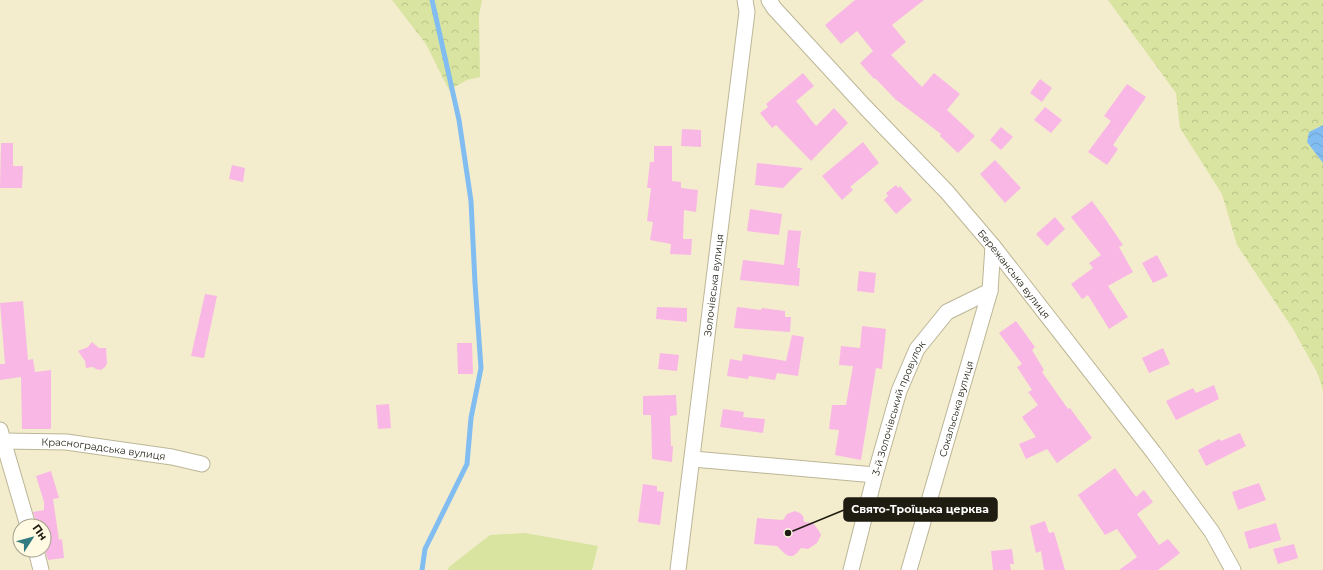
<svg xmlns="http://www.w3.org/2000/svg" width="1323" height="570" viewBox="0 0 1323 570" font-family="Montserrat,sans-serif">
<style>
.green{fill:#d8e4a0}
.forest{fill:url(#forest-crowns)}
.water{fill:url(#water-waves)}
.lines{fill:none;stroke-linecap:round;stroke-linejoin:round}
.stream{stroke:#82bdf1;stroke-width:5}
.building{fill:#f9b7e5}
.street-casing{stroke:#bcb698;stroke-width:17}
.street{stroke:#fff;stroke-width:15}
.labels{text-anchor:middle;stroke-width:3;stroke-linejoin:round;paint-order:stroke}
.street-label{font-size:10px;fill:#1f1d11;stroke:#fffae1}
.leader{fill:none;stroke:#1f1d11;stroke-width:1.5}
.callout-dot{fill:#1f1d11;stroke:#fffae1;stroke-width:1.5}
.callout{fill:#1f1d11;stroke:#1f1d11;stroke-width:1.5}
.callout-label{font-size:11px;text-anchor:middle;font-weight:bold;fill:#fff}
</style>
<defs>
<pattern id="forest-crowns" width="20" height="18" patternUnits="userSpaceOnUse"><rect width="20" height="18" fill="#d8e4a0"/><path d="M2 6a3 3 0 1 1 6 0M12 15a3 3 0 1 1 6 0" fill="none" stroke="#b9c389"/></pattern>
<pattern id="water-waves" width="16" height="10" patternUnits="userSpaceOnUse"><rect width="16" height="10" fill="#82bdf1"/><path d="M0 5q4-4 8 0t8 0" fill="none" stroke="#70a2ce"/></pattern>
</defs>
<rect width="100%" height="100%" fill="#f3edcd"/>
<path class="green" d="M 525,533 L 598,546 L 592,570 L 448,570 L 449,567 L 490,535 Z"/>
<path class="forest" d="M 392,0 L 482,0 L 479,15 L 480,77 L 467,80 L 449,90 L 426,44 Z
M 1108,0 L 1323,0 L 1323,125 L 1316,128 L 1307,142 L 1323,163 L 1323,391 L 1318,374 L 1293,329 L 1237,245 L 1222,194 L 1180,128 L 1176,93 Z"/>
<path class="water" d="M 1323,125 L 1323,163 L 1307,142 L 1309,132 Z"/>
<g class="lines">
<path class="stream" d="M 422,570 L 425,549 L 467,464 L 471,418 L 481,368 L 475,283 L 471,201 L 459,120 L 432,0"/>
</g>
<path class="building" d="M 855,0 L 924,0 L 892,25 L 906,42 L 891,55 L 922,87 L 934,73 L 960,94 L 947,110 L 975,136 L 958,153 L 940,136 L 941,134 L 895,99 L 875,78 L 874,79 L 860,63 L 873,51 L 857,31 L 841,44 L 825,25 Z
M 803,73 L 814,86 L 796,101 L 816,126 L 834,108 L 848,123 L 811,161 L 776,125 L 772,128 L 760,113 L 768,107 L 766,104 Z
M 1040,79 L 1052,88 L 1042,102 L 1030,93 Z
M 1127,84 L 1146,97 L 1113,145 L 1118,149 L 1107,165 L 1088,152 L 1111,121 L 1104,116 Z
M 1045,107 L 1062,120 L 1051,133 L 1034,120 Z
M 1001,127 L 1013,137 L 1001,150 L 990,140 Z
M 682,129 L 701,130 L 701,147 L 681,146 Z
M 863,142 L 879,163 L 850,187 L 853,190 L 842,200 L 822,176 Z
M 1,143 L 13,143 L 13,166 L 23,166 L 22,188 L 0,188 Z
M 654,146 L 672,146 L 672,181 L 681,182 L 681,188 L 698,190 L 696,212 L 684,210 L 683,239 L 692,239 L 691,255 L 670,254 L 671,244 L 650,240 L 653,222 L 647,221 L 651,188 L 647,188 L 650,162 L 654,162 Z
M 995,160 L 1021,188 L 1005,203 L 980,174 Z
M 757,163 L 803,168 L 783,188 L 755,185 Z
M 232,165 L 245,168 L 243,182 L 229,179 Z
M 896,185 L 898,188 L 900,186 L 912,200 L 896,214 L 884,200 L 888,196 L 886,193 Z
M 1092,201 L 1106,220 L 1123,245 L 1119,247 L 1133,272 L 1108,286 L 1128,317 L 1109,329 L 1088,295 L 1082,299 L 1071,284 L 1093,268 L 1089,263 L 1101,255 L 1071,217 Z
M 750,209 L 782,214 L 779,235 L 747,231 Z
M 1055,217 L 1065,229 L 1047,246 L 1036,234 Z
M 788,230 L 801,231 L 797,268 L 800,268 L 799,286 L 740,280 L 743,260 L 784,265 Z
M 1157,255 L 1168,276 L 1153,283 L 1142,263 Z
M 859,271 L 876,273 L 874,293 L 857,291 Z
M 205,294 L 217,296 L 204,358 L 191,356 Z
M 23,301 L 28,360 L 33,359 L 35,372 L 51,370 L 51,429 L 22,429 L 21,377 L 0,380 L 0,364 L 5,364 L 0,303 Z
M 657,307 L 687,308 L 687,322 L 656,319 Z
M 737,307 L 761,310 L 762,308 L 785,311 L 785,317 L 791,317 L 790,332 L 734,328 Z
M 1016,321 L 1035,347 L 1032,350 L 1044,370 L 1042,372 L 1068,409 L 1070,408 L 1092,438 L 1057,463 L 1047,449 L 1026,459 L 1019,444 L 1036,437 L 1022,417 L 1038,405 L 1028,392 L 1032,390 L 1017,367 L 1022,364 L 999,333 Z
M 862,326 L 886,329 L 882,369 L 876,368 L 861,460 L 835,455 L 839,430 L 829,429 L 832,405 L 846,405 L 853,366 L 839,365 L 841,346 L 860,348 Z
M 792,335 L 804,337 L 798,376 L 777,373 L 775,380 L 749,376 L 748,379 L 727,376 L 730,359 L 742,361 L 743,354 L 786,361 Z
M 92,342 L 99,348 L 106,348 L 107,363 L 105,367 L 101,370 L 96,369 L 93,367 L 86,368 L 85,361 L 78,351 L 88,347 Z
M 457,343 L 472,343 L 473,374 L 458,374 Z
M 1163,348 L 1170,364 L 1149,373 L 1142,358 Z
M 660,353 L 679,355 L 677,371 L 658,369 Z
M 1214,385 L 1219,399 L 1176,420 L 1166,401 L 1193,388 L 1196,393 Z
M 676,395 L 677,415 L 670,416 L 671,446 L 673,446 L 672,462 L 652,459 L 651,415 L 643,415 L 643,396 Z
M 389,404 L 391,428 L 378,429 L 376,405 Z
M 723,409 L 744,412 L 743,417 L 765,419 L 763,433 L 720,427 Z
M 1240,433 L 1246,446 L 1206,466 L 1198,450 L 1219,439 L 1221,441 Z
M 1115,468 L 1136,497 L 1144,490 L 1153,502 L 1137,514 L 1159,545 L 1168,539 L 1180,553 L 1158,570 L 1119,570 L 1137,557 L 1117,529 L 1105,535 L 1078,495 Z
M 51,471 L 59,498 L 53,499 L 59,540 L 62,539 L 64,558 L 48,560 L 44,546 L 44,523 L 37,524 L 33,512 L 44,510 L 44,502 L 36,476 Z
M 1259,483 L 1266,500 L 1238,510 L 1232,492 Z
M 643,484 L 657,486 L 657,491 L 664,492 L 660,525 L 638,522 Z
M 795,511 L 800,513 L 803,516 L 804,522 L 813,523 L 819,531 L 821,535 L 817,543 L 808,549 L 801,548 L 797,553 L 793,556 L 789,556 L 785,554 L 777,546 L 754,544 L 757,518 L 783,520 L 787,514 Z
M 1045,521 L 1049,533 L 1054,532 L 1065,570 L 1044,570 L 1041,551 L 1036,553 L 1030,526 Z
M 1276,523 L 1281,540 L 1249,549 L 1244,532 Z
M 1294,544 L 1298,558 L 1278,564 L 1273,549 Z
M 1012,549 L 1014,564 L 1010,564 L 1011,570 L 993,570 L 991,551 Z"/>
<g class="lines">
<g class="street-casing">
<g id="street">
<path id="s1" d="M 769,0 L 774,8 L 866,108 L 947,192 L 993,246 L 1154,453 L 1212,532 L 1233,570"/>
<path d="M 0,430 L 28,526"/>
<path id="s2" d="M 3,441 L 66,442 L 172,457 L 202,464"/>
<path d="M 693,459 L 875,475"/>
<path d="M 36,550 L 41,570"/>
<path id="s3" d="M 678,570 C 702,384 723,198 747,12 L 745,0"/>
<path id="s4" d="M 851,570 L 875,475 L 899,391 L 917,349 L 947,312 L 990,291"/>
<path id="s5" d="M 909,570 L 990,291 L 993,246"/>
</g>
</g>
<use href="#street" class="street"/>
</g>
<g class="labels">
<g class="street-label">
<text dy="4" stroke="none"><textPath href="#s1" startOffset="368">Бережанська вулиця</textPath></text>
<text dy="4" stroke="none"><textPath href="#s3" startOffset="287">Золочівська вулиця</textPath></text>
<text dy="4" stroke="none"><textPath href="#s4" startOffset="169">3-й Золочівський провулок</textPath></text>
<text dy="4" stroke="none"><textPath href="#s5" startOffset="168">Сокальська вулиця</textPath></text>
<text dy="4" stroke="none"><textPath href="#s2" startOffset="101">Красноградська вулиця</textPath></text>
</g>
</g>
<path class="leader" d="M788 533L844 510"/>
<circle class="callout-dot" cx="788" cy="533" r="4"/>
<rect class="callout" x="844" y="498" width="153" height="23" rx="4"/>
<g class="callout-label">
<text x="920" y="513">Свято-Троїцька церква</text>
</g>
<g transform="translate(32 538) rotate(54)"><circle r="19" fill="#fffae1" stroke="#a5a28e"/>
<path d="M0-3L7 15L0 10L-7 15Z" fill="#327b80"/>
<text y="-6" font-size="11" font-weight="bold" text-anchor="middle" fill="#1f1d11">Пн</text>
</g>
</svg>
